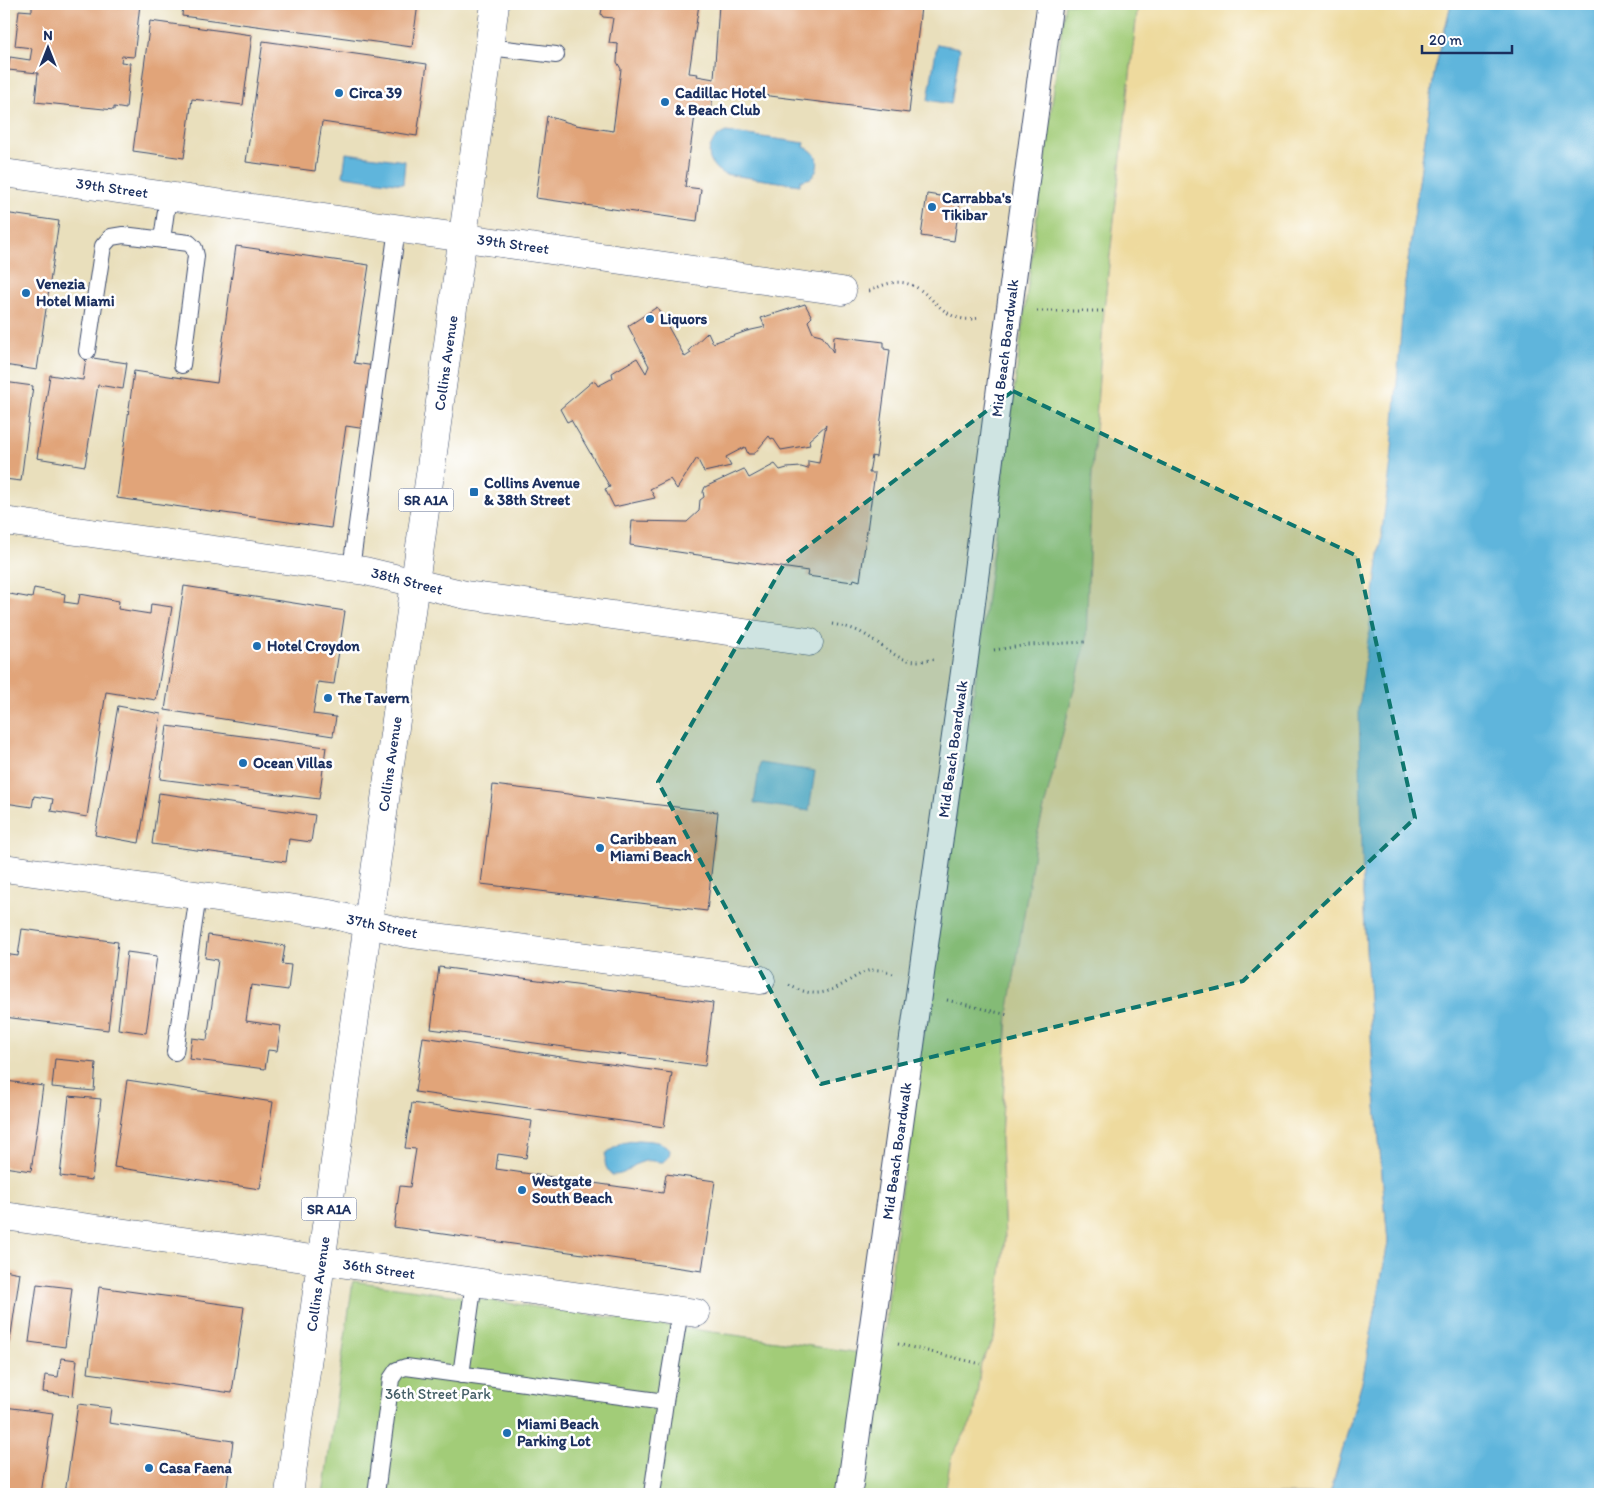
<svg xmlns="http://www.w3.org/2000/svg" width="1604" height="1498" viewBox="0 0 1604 1498" font-family="Itim,sans-serif">
<style>
.green{fill:#a2cc78;stroke:#5e7e6b}
.sand{fill:#eeda9e;stroke:#84847e}
.water{fill:#5fb5dc;stroke:#3d729d}
.building{fill:#e1a479}
.lines{fill:none;stroke-linecap:round;stroke-linejoin:round}
.service-casing{stroke:#3a496c;stroke-width:18}
.pedestrian-casing{stroke:#3a496c;stroke-width:27}
.minor-casing{stroke:#3a496c;stroke-width:29}
.primary-casing{stroke:#3a496c;stroke-width:29}
.path{stroke:#3a496c;stroke-width:3;stroke-dasharray:1 4;stroke-linecap:butt}
.service{stroke:#fff;stroke-width:16}
.pedestrian{stroke:#fff;stroke-width:25}
.minor{stroke:#fff;stroke-width:28}
.primary{stroke:#fff;stroke-width:28}
.marked{fill:#0f766e;fill-opacity:0.2;stroke:#0f766e;stroke-width:4;stroke-dasharray:10 6;stroke-linejoin:round}
.poi-dot{fill:#1f6fb2;stroke:#fff;stroke-width:2}
.labels{text-anchor:middle;stroke-width:5;stroke-linejoin:round;paint-order:stroke}
.shield{fill:#fff;stroke:#5f6d8e;stroke-width:1}
.shield-label{font-size:14px;font-weight:bold;fill:#1b2f5e}
.poi-label{font-size:15px;font-weight:bold;fill:#1b2f5e;stroke:#fff;text-anchor:start}
.street-label{font-size:15px;fill:#1b2f5e;stroke:#fff}
.park-label{font-size:15px;fill:#445e66;stroke:#fff}
</style>
<rect width="100%" height="100%" fill="#fff"/>
<filter id="ink" filterUnits="userSpaceOnUse"><feTurbulence type="fractalNoise" baseFrequency=".02" numOctaves="2"/><feDisplacementMap in="SourceGraphic" scale="10" xChannelSelector="R" yChannelSelector="G"/><feConvolveMatrix kernelMatrix="1 2 1 2 8 2 1 2 1" color-interpolation-filters="sRGB"/></filter>
<filter id="wash" filterUnits="userSpaceOnUse"><feTurbulence type="fractalNoise" baseFrequency=".0096" numOctaves="4" result="noise"/><feDisplacementMap in="SourceGraphic" scale="20" xChannelSelector="R" yChannelSelector="G"/><feGaussianBlur stdDeviation="1.12" result="paint"/><feColorMatrix in="noise" values="0 0 0 0 0 0 0 0 0 0 0 0 0 0 0 0 0 1.4 0 .05"/><feComposite in="paint" operator="in"/></filter>
<g filter="url(#wash)">
<rect width="100%" height="100%" fill="#e9dfbc"/>
<path class="green" d="M 1065,4 L 1138,4 L 1104,311 L 1092,475 L 1086,642 L 1036,840 L 1007,1023 L 1001,1139 L 1005,1238 L 994,1339 L 981,1364 L 974,1417 L 951,1458 L 945,1494 L 323,1494 L 353,1281 L 882,1356 L 904,1164 L 980,650 Z"/>
<path class="sand" d="M 1138,4 L 1451,4 L 1434,74 L 1404,290 L 1363,894 L 1373,1071 L 1388,1242 L 1363,1378 L 1330,1494 L 945,1494 L 951,1458 L 974,1417 L 981,1364 L 994,1339 L 1005,1238 L 1001,1139 L 1008,1015 L 1036,840 L 1086,642 L 1092,475 L 1104,311 Z"/>
<path class="water" d="M 1451,4 L 1600,4 L 1600,1494 L 1330,1494 L 1363,1378 L 1388,1242 L 1373,1071 L 1363,894 L 1359,709 L 1391,462 L 1404,290 L 1434,74 Z
M 937,44 L 960,48 L 951,104 L 928,100 Z
M 726,132 L 805,143 L 804,147 C 819,152 822,167 811,178 L 800,181 L 800,185 L 724,174 C 703,164 705,140 726,132 Z
M 346,153 L 405,161 L 403,184 L 343,176 Z
M 760,763 L 815,771 L 809,811 L 754,803 Z
M 638,1140 C 650,1141 662,1140 670,1150 L 669,1156 L 663,1162 C 655,1162 649,1159 642,1162 C 628,1166 629,1175 612,1175 C 605,1168 604,1163 606,1153 L 622,1143 Z"/>
<g id="blocks">
<path class="building" d="M 32,4 L 140,4 L 134,57 L 122,56 L 121,62 L 130,63 L 126,109 L 114,107 L 114,110 L 35,102 L 38,73 L 8,70 L 10,57 L 30,60 L 32,48 L 15,46 L 19,10 L 32,11 Z
M 183,4 L 418,4 L 412,47 L 182,16 Z
M 603,4 L 699,4 L 689,73 L 698,74 L 697,76 L 714,79 L 719,4 L 918,4 L 921,7 L 909,113 L 713,89 L 711,117 L 695,115 L 685,187 L 701,189 L 697,221 L 536,198 L 547,116 L 576,125 L 613,131 L 621,69 L 617,62 L 618,44 L 609,43 L 613,18 L 603,17 L 601,14 Z
M 150,21 L 252,35 L 243,105 L 192,99 L 184,158 L 133,151 Z
M 263,41 L 427,64 L 417,136 L 322,122 L 315,171 L 246,162 Z
M 927,194 L 960,199 L 954,241 L 921,236 Z
M 4,213 L 59,221 L 37,370 L 4,365 Z
M 236,246 L 369,265 L 354,363 L 382,367 L 373,430 L 346,426 L 331,528 L 117,498 L 134,371 L 217,383 Z
M 805,304 L 812,317 L 808,321 L 813,333 L 821,335 L 828,344 L 833,352 L 834,336 L 884,342 L 884,349 L 890,350 L 876,457 L 872,456 L 869,473 L 875,473 L 860,581 L 854,579 L 853,582 L 807,576 L 808,571 L 630,545 L 632,521 L 687,522 L 699,511 L 700,500 L 704,497 L 703,492 L 705,487 L 744,469 L 749,478 L 775,464 L 780,470 L 787,468 L 801,467 L 808,469 L 808,461 L 819,463 L 826,425 L 809,440 L 810,445 L 781,450 L 773,438 L 771,439 L 769,436 L 754,454 L 748,454 L 745,447 L 726,457 L 731,466 L 704,472 L 697,458 L 677,489 L 670,479 L 650,489 L 655,498 L 614,507 L 605,489 L 610,487 L 571,420 L 567,422 L 560,409 L 594,380 L 598,386 L 613,378 L 612,373 L 637,358 L 646,373 L 649,366 L 628,326 L 657,307 L 685,357 L 691,353 L 689,350 L 708,332 L 713,343 L 747,331 L 765,327 L 761,318 Z
M 86,357 L 127,363 L 123,389 L 98,385 L 85,466 L 37,458 L 50,375 L 83,380 Z
M 4,382 L 33,386 L 21,481 L 4,479 Z
M 184,586 L 345,611 L 334,684 L 318,682 L 313,714 L 336,717 L 333,736 L 165,710 Z
M 34,588 L 65,594 L 64,602 L 78,604 L 80,594 L 119,601 L 118,609 L 150,614 L 151,604 L 172,607 L 156,700 L 106,692 L 87,817 L 51,811 L 53,799 L 34,796 L 32,807 L 5,803 L 6,795 L 4,795 L 4,593 L 32,598 Z
M 118,706 L 161,714 L 139,843 L 95,835 Z
M 167,726 L 326,747 L 319,799 L 160,779 Z
M 493,785 L 718,812 L 707,911 L 481,884 Z
M 159,793 L 315,815 L 311,842 L 289,839 L 286,862 L 152,844 Z
M 22,929 L 118,942 L 108,1030 L 4,1017 L 4,954 L 18,956 Z
M 208,935 L 285,946 L 282,964 L 291,965 L 288,990 L 251,985 L 246,1021 L 281,1026 L 277,1051 L 268,1050 L 265,1069 L 189,1059 L 192,1038 L 207,1040 L 218,960 L 205,958 Z
M 127,952 L 157,956 L 146,1033 L 118,1029 Z
M 439,967 L 713,1003 L 705,1066 L 431,1029 Z
M 423,1037 L 672,1073 L 664,1127 L 415,1092 Z
M 55,1059 L 96,1063 L 94,1091 L 52,1087 Z
M 127,1080 L 273,1102 L 260,1189 L 114,1167 Z
M 6,1081 L 43,1086 L 31,1171 L 4,1167 L 4,1097 Z
M 69,1096 L 101,1099 L 92,1180 L 60,1176 Z
M 412,1103 L 532,1121 L 526,1158 L 498,1154 L 496,1169 L 663,1193 L 666,1174 L 715,1181 L 702,1271 L 394,1227 L 400,1186 L 410,1187 L 416,1149 L 405,1148 Z
M 4,1270 L 20,1273 L 5,1375 L 4,1375 Z
M 37,1284 L 72,1288 L 65,1347 L 29,1342 Z
M 99,1287 L 244,1307 L 232,1393 L 88,1373 Z
M 61,1358 L 77,1360 L 73,1396 L 43,1392 L 45,1375 L 58,1377 Z
M 78,1404 L 111,1408 L 109,1423 L 233,1441 L 226,1494 L 65,1494 Z
M 4,1407 L 53,1413 L 41,1494 L 4,1494 Z"/>
</g>
</g>
<g filter="url(#ink)">
<use href="#blocks" fill-opacity="0" stroke="#3a496c" stroke-width="1"/>
<g class="lines">
<g class="service-casing">
<path id="service" d="M 489,47 L 556,55
M 162,240 L 168,196
M 87,351 L 103,246 L 111,237 L 123,235 L 189,243 L 194,248 L 196,256 L 182,365
M 351,569 L 397,228
M 175,1052 L 198,895
M 461,1375 L 474,1282
M 376,1494 L 391,1379 L 397,1370 L 406,1367 L 665,1402
M 652,1494 L 665,1402 L 680,1311"/>
</g>
<g class="pedestrian-casing">
<path id="pedestrian" d="M 849,1494 L 966,654 L 1009,312 L 1050,4"/>
</g>
<g class="minor-casing">
<path id="minor" d="M 4,173 L 842,291
M 4,521 L 365,571 L 466,595 L 809,642
M 4,868 L 331,914 L 405,933 L 761,980
M 4,1216 L 696,1313"/>
</g>
<g class="primary-casing">
<path id="primary" d="M 289,1494 L 495,4"/>
</g>
<path class="path" d="M 869,291 C 877,288 884,284 891,283 C 931,276 936,328 979,318
M 1037,311 L 1104,311
M 832,624 C 843,626 853,628 862,633 C 893,650 896,667 937,659
M 994,650 L 1028,645 L 1086,642
M 789,985 C 817,1000 831,992 855,977 C 861,974 867,970 873,970 C 880,969 887,972 893,974
M 947,1000 L 1008,1015
M 898,1344 L 981,1364"/>
<use href="#service" class="service"/>
<use href="#pedestrian" class="pedestrian"/>
<use href="#minor" class="minor"/>
<use href="#primary" class="primary"/>
</g>
</g>
<path class="marked" d="M 1013,391 L 1357,556 L 1415,818 L 1243,981 L 821,1084 L 658,782 L 784,564 Z"/>
<g class="poi-dot">
<circle cx="339" cy="93" r="5"/>
<circle cx="665" cy="102" r="5"/>
<circle cx="932" cy="207" r="5"/>
<circle cx="26" cy="293" r="5"/>
<circle cx="650" cy="319" r="5"/>
<rect x="469" y="487" width="10" height="10" rx="2.5"/>
<circle cx="257" cy="646" r="5"/>
<circle cx="328" cy="698" r="5"/>
<circle cx="243" cy="763" r="5"/>
<circle cx="600" cy="848" r="5"/>
<circle cx="522" cy="1190" r="5"/>
<circle cx="507" cy="1433" r="5"/>
<circle cx="149" cy="1468" r="5"/>
</g>
<g class="labels">
<g class="shield">
<rect x="398.5" y="488.5" width="55" height="23" rx="4"/>
<rect x="301.5" y="1197.5" width="55" height="23" rx="4"/>
</g>
<g class="shield-label">
<text x="426" y="505">SR A1A</text>
<text x="329" y="1214">SR A1A</text>
</g>
<g class="poi-label">
<text x="349" y="98">Circa 39</text>
<text x="675" y="98">Cadillac Hotel<tspan x="675" dy="17">&amp; Beach Club</tspan></text>
<text x="942" y="203">Carrabba's<tspan x="942" dy="17">Tikibar</tspan></text>
<text x="36" y="289">Venezia<tspan x="36" dy="17">Hotel Miami</tspan></text>
<text x="660" y="324">Liquors</text>
<text x="484" y="488">Collins Avenue<tspan x="484" dy="17">&amp; 38th Street</tspan></text>
<text x="267" y="651">Hotel Croydon</text>
<text x="338" y="703">The Tavern</text>
<text x="253" y="768">Ocean Villas</text>
<text x="610" y="844">Caribbean<tspan x="610" dy="17">Miami Beach</tspan></text>
<text x="532" y="1186">Westgate<tspan x="532" dy="17">South Beach</tspan></text>
<text x="517" y="1429">Miami Beach<tspan x="517" dy="17">Parking Lot</tspan></text>
<text x="159" y="1473">Casa Faena</text>
</g>
<g class="street-label">
<text transform="translate(112 188) rotate(8)" y="5">39th Street</text>
<text transform="translate(513 244) rotate(8)" y="5">39th Street</text>
<text transform="translate(1005 348) rotate(-83)" y="5">Mid Beach Boardwalk</text>
<text transform="translate(446 363) rotate(-82)" y="5">Collins Avenue</text>
<text transform="translate(407 581) rotate(14)" y="5">38th Street</text>
<text transform="translate(953 749) rotate(-82)" y="5">Mid Beach Boardwalk</text>
<text transform="translate(390 764) rotate(-82)" y="5">Collins Avenue</text>
<text transform="translate(382 926) rotate(12)" y="5">37th Street</text>
<text transform="translate(897 1151) rotate(-82)" y="5">Mid Beach Boardwalk</text>
<text transform="translate(379 1269) rotate(8)" y="5">36th Street</text>
<text transform="translate(318 1284) rotate(-82)" y="5">Collins Avenue</text>
</g>
<g class="park-label">
<text x="438" y="1399">36th Street Park</text>
</g>
</g>
<rect width="1604" height="1498" fill="none" stroke="#fff" stroke-width="20"/>
<g transform="translate(48 48)" stroke="#ffffff" stroke-width="4" paint-order="stroke">
<path d="M0-4L9 19L0 12L-9 19Z" fill="#1b2f5e"/>
<text y="-8" font-size="14" font-weight="bold" text-anchor="middle" fill="#1b2f5e">N</text>
</g>
<path d="M1422 45v8h90v-8" fill="none" stroke="#1b2f5e" stroke-width="2.5"/>
<text x="1429" y="45" font-size="15" fill="#1b2f5e" stroke="#ffffff" stroke-width="4" paint-order="stroke">20 m</text>
</svg>
